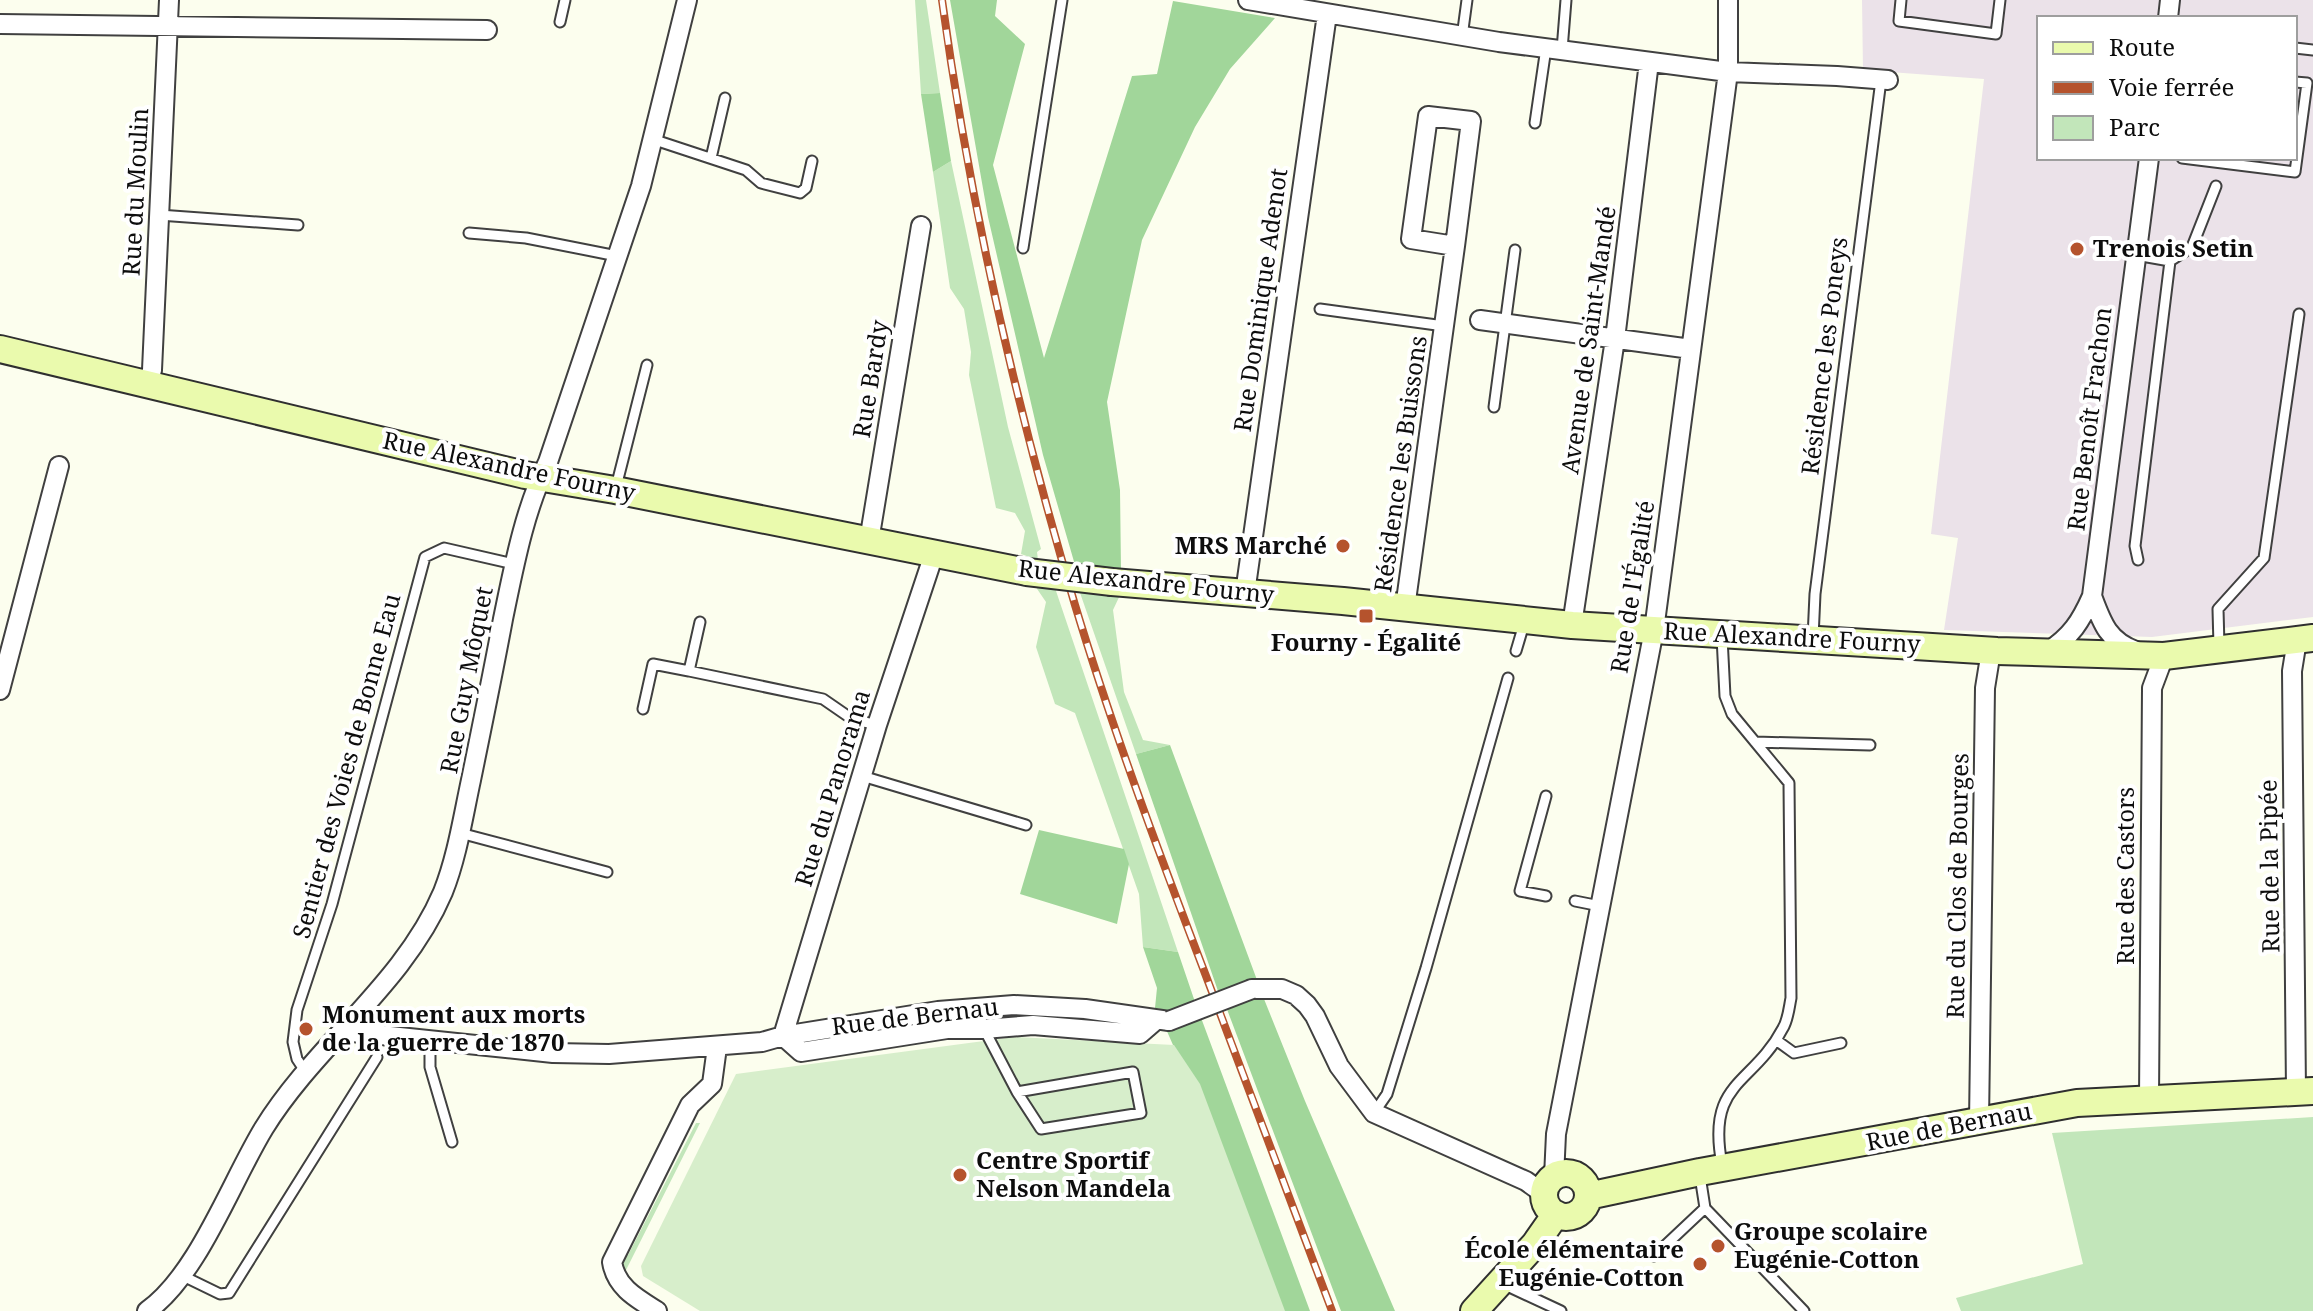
<svg xmlns="http://www.w3.org/2000/svg" width="2313" height="1311" viewBox="0 0 2313 1311" font-family="'Noto Serif',serif">
<style>
.industrial{fill:#ebe2e9;fill-rule:evenodd}
.green{fill:#c2e6ba}
.forest{fill:#a1d69a}
.pitch{fill:#d7eecb}
.lines{fill:none;stroke-linecap:round;stroke-linejoin:round}
.lane-casing{stroke:#404040;stroke-width:13}
.street-casing{stroke:#404040;stroke-width:22}
.secondary-casing{stroke:#2f2f2f;stroke-width:30}
.lane{stroke:#fff;stroke-width:9}
.street{stroke:#fff;stroke-width:18}
.secondary{stroke:#eafaad;stroke-width:26}
.rail-casing{stroke:#b5532d;stroke-width:8}
.rail{stroke:#fff;stroke-width:5;stroke-dasharray:15;stroke-linecap:butt}
.street-bridge-casing{stroke:#404040;stroke-width:22;stroke-linecap:butt}
.secondary-bridge-casing{stroke:#2f2f2f;stroke-width:30;stroke-linecap:butt}
.street-bridge{stroke:#fff;stroke-width:18}
.secondary-bridge{stroke:#eafaad;stroke-width:26}
.poi-dot{fill:#b5532d;stroke:#fff;stroke-width:3}
.labels{text-anchor:middle;stroke-width:8;stroke-linejoin:round;paint-order:stroke}
.street-label{font-size:24px;fill:#0d0d0d;stroke:#fff}
.poi-label{font-size:24px;font-weight:bold;fill:#0d0d0d;stroke:#fff;text-anchor:start}
</style>
<rect width="100%" height="100%" fill="#fcfeee"/>
<path class="industrial" d="M 1862,0 L 2313,0 L 2313,617 L 2152,637 L 1944,630 L 1958,538 L 1931,534 L 1984,79 L 1863,70 ZM 2039,18 L 2295,18 L 2295,158 L 2039,158 Z"/>
<path class="green" d="M 915,0 L 926,0 L 940,93 L 921,94 Z
M 951,161 L 1008,427 L 1041,549 L 1037,552 L 1038,560 L 1021,554 L 1025,531 L 1015,513 L 996,508 L 969,375 L 971,352 L 964,309 L 950,288 L 933,172 Z
M 1033,583 L 1054,585 L 1178,952 L 1143,947 L 1139,894 L 1075,713 L 1055,704 L 1036,647 L 1046,602 Z
M 1078,587 L 1121,593 L 1113,610 L 1124,692 L 1143,740 L 1170,745 L 1136,754 Z
M 2313,1117 L 2313,1311 L 1961,1311 L 1956,1298 L 2083,1264 L 2052,1133 Z
M 696,1123 L 700,1123 L 626,1270 L 626,1281 L 620,1269 L 622,1252 L 628,1255 Z"/>
<path class="forest" d="M 950,0 L 997,0 L 995,16 L 1025,44 L 993,165 L 1044,358 L 1132,76 L 1157,74 L 1173,1 L 1275,18 L 1230,69 L 1195,127 L 1142,240 L 1107,402 L 1120,490 L 1121,570 L 1075,565 L 1043,455 L 988,217 Z
M 940,93 L 951,161 L 933,172 L 921,94 Z
M 1170,745 L 1257,980 L 1218,991 L 1136,754 Z
M 1039,830 L 1124,849 L 1129,864 L 1117,924 L 1020,894 Z
M 1143,947 L 1178,952 L 1195,1002 L 1164,1014 L 1160,1009 L 1155,1008 L 1157,988 Z
M 1262,994 L 1305,1101 L 1395,1311 L 1341,1311 L 1225,1004 Z
M 1200,1015 L 1310,1311 L 1240,1311 L 1173,1045 L 1166,1029 Z"/>
<path class="pitch" d="M 1014,1037 L 1174,1045 L 1200,1084 L 1285,1311 L 700,1311 L 643,1276 L 641,1266 L 736,1074 Z"/>
<g class="lines">
<g class="lane-casing">
<path id="lane" d="M 1901,0 L 1899,21 L 1996,34 L 2000,0
M 560,22 L 565,0
M 1462,37 L 1467,0
M 2295,48 L 2313,50
M 1562,50 L 1566,0
M 1535,123 L 1546,48
M 652,139 L 746,170 L 761,183 L 800,193 L 806,188 L 812,161
M 711,158 L 725,98
M 2182,158 L 2295,172 L 2307,83 L 2295,82
M 159,215 L 298,225
M 469,233 L 526,238 L 617,256
M 1023,248 L 1062,0
M 2136,255 L 2170,261 L 2192,247 L 2216,186
M 1320,309 L 1444,326
M 1494,407 L 1515,250
M 616,487 L 647,365
M 2138,560 L 2135,546 L 2170,261
M 1722,637 L 1725,696 L 1732,714 L 1789,783 L 1791,998 C 1789,1008 1788,1020 1783,1028 C 1752,1087 1706,1080 1722,1165
M 1813,638 L 1815,594 L 1881,80
M 2219,646 L 2218,609 L 2264,558 L 2299,314
M 1516,651 L 1524,624
M 689,671 L 823,699 L 852,719 L 877,725
M 643,709 L 653,664 L 689,671 L 700,622
M 1755,742 L 1870,745
M 862,776 L 1026,825
M 460,833 L 607,872
M 1546,896 L 1520,891 L 1546,796
M 1575,901 L 1600,906
M 984,1029 L 1017,1092
M 430,1039 L 430,1067 L 452,1142
M 1776,1040 L 1794,1053 L 1841,1043
M 305,1071 L 297,1059 L 293,1042 L 297,1010 L 332,904 L 425,557 L 444,548 L 514,564
M 1133,1072 L 1141,1113 L 1041,1129 L 1017,1092 Z
M 1374,1113 L 1387,1094 L 1426,968 L 1508,678
M 1700,1176 L 1705,1208 L 1804,1311
M 1654,1256 L 1705,1208
M 183,1276 L 220,1294 L 229,1293 L 377,1057
M 1503,1284 L 1561,1311"/>
</g>
<g class="street-casing">
<path id="street" d="M 1248,0 L 1499,42 L 1728,72 L 1837,76 L 1888,80
M 2168,18 L 2170,0
M 0,24 L 487,30
M 1428,116 L 1471,121 L 1455,246 L 1411,239 Z
M 1480,320 L 1691,349
M 148,385 L 152,370 L 169,0
M 869,541 L 921,226
M 1245,593 L 1327,14
M 1405,608 L 1455,246
M 1572,625 L 1615,339 L 1649,62
M 2136,651 C 2108,641 2102,623 2092,596 L 2149,158
M 2047,652 C 2071,637 2081,621 2092,596
M 0,690 L 59,466
M 1252,989 L 1282,989 L 1296,995 L 1307,1005 L 1315,1016 L 1339,1066 L 1374,1113 L 1526,1181 L 1544,1194
M 342,1031 L 553,1053 L 609,1054 L 762,1042 L 783,1036 L 938,1011 L 1014,1005 L 1085,1009 L 1169,1021
M 783,1036 L 877,725 L 934,554
M 783,1036 L 801,1052 L 947,1029 L 984,1029 L 1033,1025 L 1140,1034 L 1155,1021
M 2296,1092 L 2292,671 L 2297,640
M 2149,1099 L 2152,688 L 2164,656
M 1979,1122 L 1985,688 L 1991,651
M 1554,1177 L 1556,1134 L 1654,630 L 1728,72 L 1728,0
M 147,1311 C 198,1275 231,1182 264,1128 C 316,1044 404,984 443,892 C 457,857 463,817 471,780 C 482,726 493,673 503,619 C 514,566 524,511 548,462 L 641,186 L 687,0
M 657,1311 C 636,1298 616,1287 612,1262 L 690,1105 L 712,1084 L 717,1047"/>
</g>
<g class="secondary-casing">
<path id="secondary" d="M 0,349 L 525,475 L 615,490 L 1027,572
M 1112,582 L 1343,601 L 1572,625 L 1997,651 L 2164,656 L 2313,638
M1544 1195a22 22 0 1 1 44 0a22 22 0 1 1-44 0Z
M 1588,1196 L 1700,1172 L 2077,1103 L 2313,1091
M 1474,1311 L 1535,1244 L 1556,1214"/>
</g>
<use href="#lane" class="lane"/>
<use href="#street" class="street"/>
<use href="#secondary" class="secondary"/>
<g class="rail-casing">
<path id="rail" d="M 942,0 C 970,205 1016,407 1075,605 C 1113,731 1159,853 1206,976 C 1248,1087 1290,1199 1332,1311"/>
</g>
<use href="#rail" class="rail"/>
<g class="street-bridge-casing">
<path id="street-bridge" d="M 1169,1021 L 1252,989"/>
</g>
<g class="secondary-bridge-casing">
<path id="secondary-bridge" d="M 1027,572 L 1112,582"/>
</g>
<use href="#street-bridge" class="street-bridge"/>
<use href="#secondary-bridge" class="secondary-bridge"/>
</g>
<g class="poi-dot">
<circle cx="2077" cy="249" r="8"/>
<circle cx="1343" cy="546" r="8"/>
<rect x="1358" y="608" width="16" height="16" rx="4"/>
<circle cx="306" cy="1029" r="8"/>
<circle cx="960" cy="1175" r="8"/>
<circle cx="1718" cy="1246" r="8"/>
<circle cx="1700" cy="1264" r="8"/>
</g>
<g class="labels">
<g class="street-label">
<text transform="translate(136 192) rotate(-87)" y="8">Rue du Moulin</text>
<text transform="translate(1261 300) rotate(-82)" y="8">Rue Dominique Adenot</text>
<text transform="translate(1589 340) rotate(-82)" y="8">Avenue de Saint-Mandé</text>
<text transform="translate(1825 356) rotate(-83)" y="8">Résidence les Poneys</text>
<text transform="translate(871 379) rotate(-81)" y="8">Rue Bardy</text>
<text transform="translate(2090 419) rotate(-83)" y="8">Rue Benoît Frachon</text>
<text transform="translate(1401 464) rotate(-82)" y="8">Résidence les Buissons</text>
<text transform="translate(509 467) rotate(12)" y="8">Rue Alexandre Fourny</text>
<text transform="translate(1146 582) rotate(6)" y="8">Rue Alexandre Fourny</text>
<text transform="translate(1633 587) rotate(-81)" y="8">Rue de l'Égalité</text>
<text transform="translate(1792 638) rotate(3)" y="8">Rue Alexandre Fourny</text>
<text transform="translate(467 680) rotate(-79)" y="8">Rue Guy Môquet</text>
<text transform="translate(347 766) rotate(-75)" y="8">Sentier des Voies de Bonne Eau</text>
<text transform="translate(833 788) rotate(-73)" y="8">Rue du Panorama</text>
<text transform="translate(2270 866) rotate(-91)" y="8">Rue de la Pipée</text>
<text transform="translate(2126 876) rotate(-90)" y="8">Rue des Castors</text>
<text transform="translate(1958 886) rotate(-89)" y="8">Rue du Clos de Bourges</text>
<text transform="translate(915 1017) rotate(-7)" y="8">Rue de Bernau</text>
<text transform="translate(1949 1127) rotate(-11)" y="8">Rue de Bernau</text>
</g>
<g class="poi-label">
<text x="2093" y="257">Trenois Setin</text>
<text x="1327" y="554" text-anchor="end">MRS Marché</text>
<text x="1366" y="651" text-anchor="middle">Fourny - Égalité</text>
<text x="322" y="1023">Monument aux morts<tspan x="322" dy="28">de la guerre de 1870</tspan></text>
<text x="976" y="1169">Centre Sportif<tspan x="976" dy="28">Nelson Mandela</tspan></text>
<text x="1734" y="1240">Groupe scolaire<tspan x="1734" dy="28">Eugénie-Cotton</tspan></text>
<text x="1684" y="1258" text-anchor="end">École élémentaire<tspan x="1684" dy="28">Eugénie-Cotton</tspan></text>
</g>
</g>
<rect x="2037" y="16" width="260" height="144" fill="#ffffff" stroke="#9e9e9e" stroke-width="2"/>
<rect x="2053" y="42" width="40" height="12" fill="#eafaad" stroke="#9e9e9e" stroke-width="2"/>
<text x="2109" y="56" font-size="24" fill="#0d0d0d">Route</text>
<rect x="2053" y="82" width="40" height="12" fill="#b5532d" stroke="#9e9e9e" stroke-width="2"/>
<text x="2109" y="96" font-size="24" fill="#0d0d0d">Voie ferrée</text>
<rect x="2053" y="116" width="40" height="24" fill="#c2e6ba" stroke="#9e9e9e" stroke-width="2"/>
<text x="2109" y="136" font-size="24" fill="#0d0d0d">Parc</text>
</svg>
